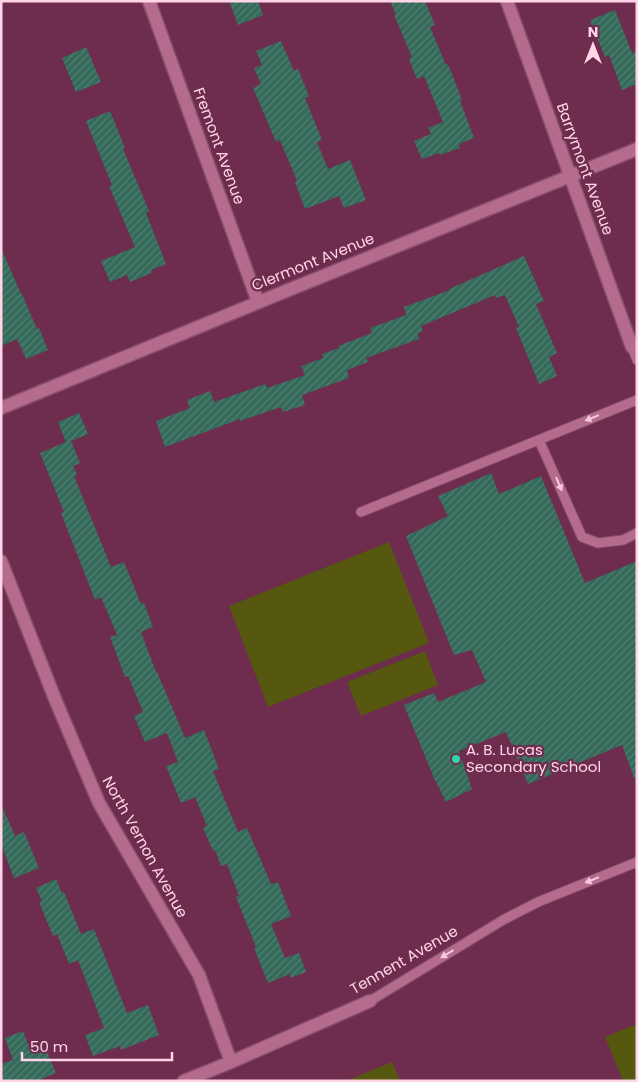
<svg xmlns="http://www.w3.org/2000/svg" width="638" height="1082" viewBox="0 0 638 1082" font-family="Poppins,sans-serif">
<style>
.pitch{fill:#565810}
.building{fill:url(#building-hatch)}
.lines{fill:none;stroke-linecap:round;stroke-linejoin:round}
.service-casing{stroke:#884e6d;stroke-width:11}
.minor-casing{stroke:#884e6d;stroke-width:15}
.service{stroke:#b46b8d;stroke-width:9}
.minor{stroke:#b46b8d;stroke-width:12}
.oneway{fill:#f8cade}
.poi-dot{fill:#2cd5ab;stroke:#6e2c4e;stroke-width:2}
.labels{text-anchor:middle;stroke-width:4.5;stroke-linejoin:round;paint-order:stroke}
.street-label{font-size:15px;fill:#ffd5e7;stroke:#6e2c4e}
.poi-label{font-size:15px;fill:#ffd5e7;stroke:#6e2c4e;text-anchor:start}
</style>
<defs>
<pattern id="building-hatch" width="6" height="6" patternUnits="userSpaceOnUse" patternTransform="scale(1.25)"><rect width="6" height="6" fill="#346a59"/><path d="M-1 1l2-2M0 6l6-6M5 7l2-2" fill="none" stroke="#527e71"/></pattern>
</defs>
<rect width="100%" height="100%" fill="#6e2c4e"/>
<path class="pitch" d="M 389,542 L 429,643 L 268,707 L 229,606 Z
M 425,651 L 438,685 L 361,716 L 347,682 Z
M 637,1024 L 637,1081 L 623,1081 L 605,1037 Z
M 392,1062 L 400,1081 L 346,1081 Z"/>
<path class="building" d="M 229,1 L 258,1 L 263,15 L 238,25 Z
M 390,1 L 425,1 L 435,25 L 430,27 L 446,65 L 448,64 L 462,100 L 460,101 L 474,138 L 459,144 L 460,148 L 440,155 L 439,153 L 422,159 L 414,141 L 431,134 L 428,128 L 443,122 L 424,76 L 417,79 L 409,59 L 412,57 L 394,15 L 396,15 Z
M 615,10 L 632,53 L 637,51 L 637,84 L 622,90 L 609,55 L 605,57 L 590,20 Z
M 281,41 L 294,71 L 298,69 L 309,96 L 305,98 L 322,140 L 317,142 L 328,169 L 350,160 L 366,200 L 344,208 L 339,196 L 305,209 L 295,182 L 297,181 L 280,140 L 276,142 L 253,88 L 261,84 L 254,68 L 262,65 L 256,51 Z
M 86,47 L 101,82 L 76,92 L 62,58 Z
M 110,111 L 125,148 L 123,149 L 149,211 L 146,213 L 166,264 L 151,270 L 152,273 L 130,282 L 127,275 L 110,282 L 101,261 L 135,247 L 109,186 L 112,185 L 86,121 Z
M 1,248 L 21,294 L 22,294 L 37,329 L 39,328 L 48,350 L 26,359 L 17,339 L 1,346 Z
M 524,256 L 544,301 L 536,304 L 557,353 L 549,357 L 557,376 L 539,384 L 516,328 L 519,327 L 505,295 L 496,298 L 495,295 L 421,326 L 423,331 L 418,333 L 419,339 L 366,358 L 368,362 L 347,370 L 349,378 L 302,395 L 305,405 L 283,412 L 281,407 L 240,421 L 240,419 L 165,447 L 156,421 L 190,408 L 187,400 L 210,391 L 214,402 L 265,384 L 267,388 L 305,375 L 301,366 L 323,358 L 322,354 L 339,348 L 338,346 L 372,333 L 370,328 L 406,315 L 404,307 L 450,290 L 449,289 Z
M 79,413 L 88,434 L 71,441 L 80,463 L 73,466 L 77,475 L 74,476 L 111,567 L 124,562 L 141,604 L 144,603 L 153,627 L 141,632 L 156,672 L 157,672 L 185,738 L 204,730 L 219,769 L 213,771 L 238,832 L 247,828 L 271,884 L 278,882 L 291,916 L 271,924 L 285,958 L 299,953 L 306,972 L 291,978 L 290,974 L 268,983 L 254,948 L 256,947 L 236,897 L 239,896 L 227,864 L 221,866 L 215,850 L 213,851 L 203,828 L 207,826 L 195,797 L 181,803 L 166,766 L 178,762 L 167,733 L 145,742 L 134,716 L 143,712 L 128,676 L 125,677 L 110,637 L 117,635 L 101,597 L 95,600 L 61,513 L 64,512 L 40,453 L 66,442 L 58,422 Z
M 491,473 L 499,494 L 541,476 L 585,583 L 637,561 L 637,778 L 634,778 L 622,745 L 528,784 L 506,732 L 459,751 L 472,789 L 446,802 L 434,778 L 404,705 L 434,693 L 438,702 L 486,682 L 472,650 L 454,655 L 406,536 L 448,516 L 438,496 Z
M 1,804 L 15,836 L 24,832 L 39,868 L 14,878 L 1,844 Z
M 56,879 L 62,893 L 64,892 L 81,934 L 94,929 L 127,1013 L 148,1005 L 159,1035 L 121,1050 L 120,1046 L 93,1056 L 85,1035 L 104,1028 L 78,960 L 69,964 L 57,934 L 53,936 L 39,902 L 42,901 L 36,888 Z
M 23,1031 L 31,1052 L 45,1047 L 56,1073 L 37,1081 L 1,1081 L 1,1064 L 13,1060 L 5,1038 Z"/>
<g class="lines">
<g class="service-casing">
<path id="service" d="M 632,347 L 637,360
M 539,440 L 582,537 L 598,543 L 623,540 L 637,533
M 361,512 L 637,400
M 370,1001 L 503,920 L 538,902 L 637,862"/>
</g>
<g class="minor-casing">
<path id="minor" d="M 149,1 L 258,302
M 507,1 L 632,347
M 1,408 L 286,291 L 637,149
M 1,561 L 55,699 L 99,803 L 199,975 L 231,1062
M 184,1081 L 231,1062 L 370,1001"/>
</g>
<use href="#service" class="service"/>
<use href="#minor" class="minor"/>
</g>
<defs><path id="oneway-solid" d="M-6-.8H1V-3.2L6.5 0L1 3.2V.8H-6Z" transform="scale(1.25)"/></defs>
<g class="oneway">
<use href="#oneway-solid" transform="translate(592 418) rotate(158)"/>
<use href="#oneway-solid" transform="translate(559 484) rotate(66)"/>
<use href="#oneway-solid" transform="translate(592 880) rotate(158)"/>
<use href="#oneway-solid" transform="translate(447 954) rotate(149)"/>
</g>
<circle class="poi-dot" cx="456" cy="759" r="5"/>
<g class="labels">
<g class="street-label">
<text transform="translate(219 146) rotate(70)" y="5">Fremont Avenue</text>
<text transform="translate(585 169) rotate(70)" y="5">Barrymont Avenue</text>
<text transform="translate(313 262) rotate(-22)" y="5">Clermont Avenue</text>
<text transform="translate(145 847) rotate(61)" y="5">North Vernon Avenue</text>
<text transform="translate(404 960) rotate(-30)" y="5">Tennent Avenue</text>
</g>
<g class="poi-label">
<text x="466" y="755">A. B. Lucas<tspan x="466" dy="17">Secondary School</tspan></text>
</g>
</g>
<rect width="638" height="1082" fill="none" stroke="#ffd5e7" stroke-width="5"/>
<g transform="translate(593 45)" stroke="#6e2c4e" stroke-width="4" paint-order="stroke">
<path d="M0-4L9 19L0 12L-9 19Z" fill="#ffd5e7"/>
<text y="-8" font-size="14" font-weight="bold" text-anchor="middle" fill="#ffd5e7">N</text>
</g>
<path d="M22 1052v8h150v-8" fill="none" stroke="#ffd5e7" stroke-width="2.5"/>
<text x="30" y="1052" font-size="15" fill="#ffd5e7" stroke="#6e2c4e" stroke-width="4" paint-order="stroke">50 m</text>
</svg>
